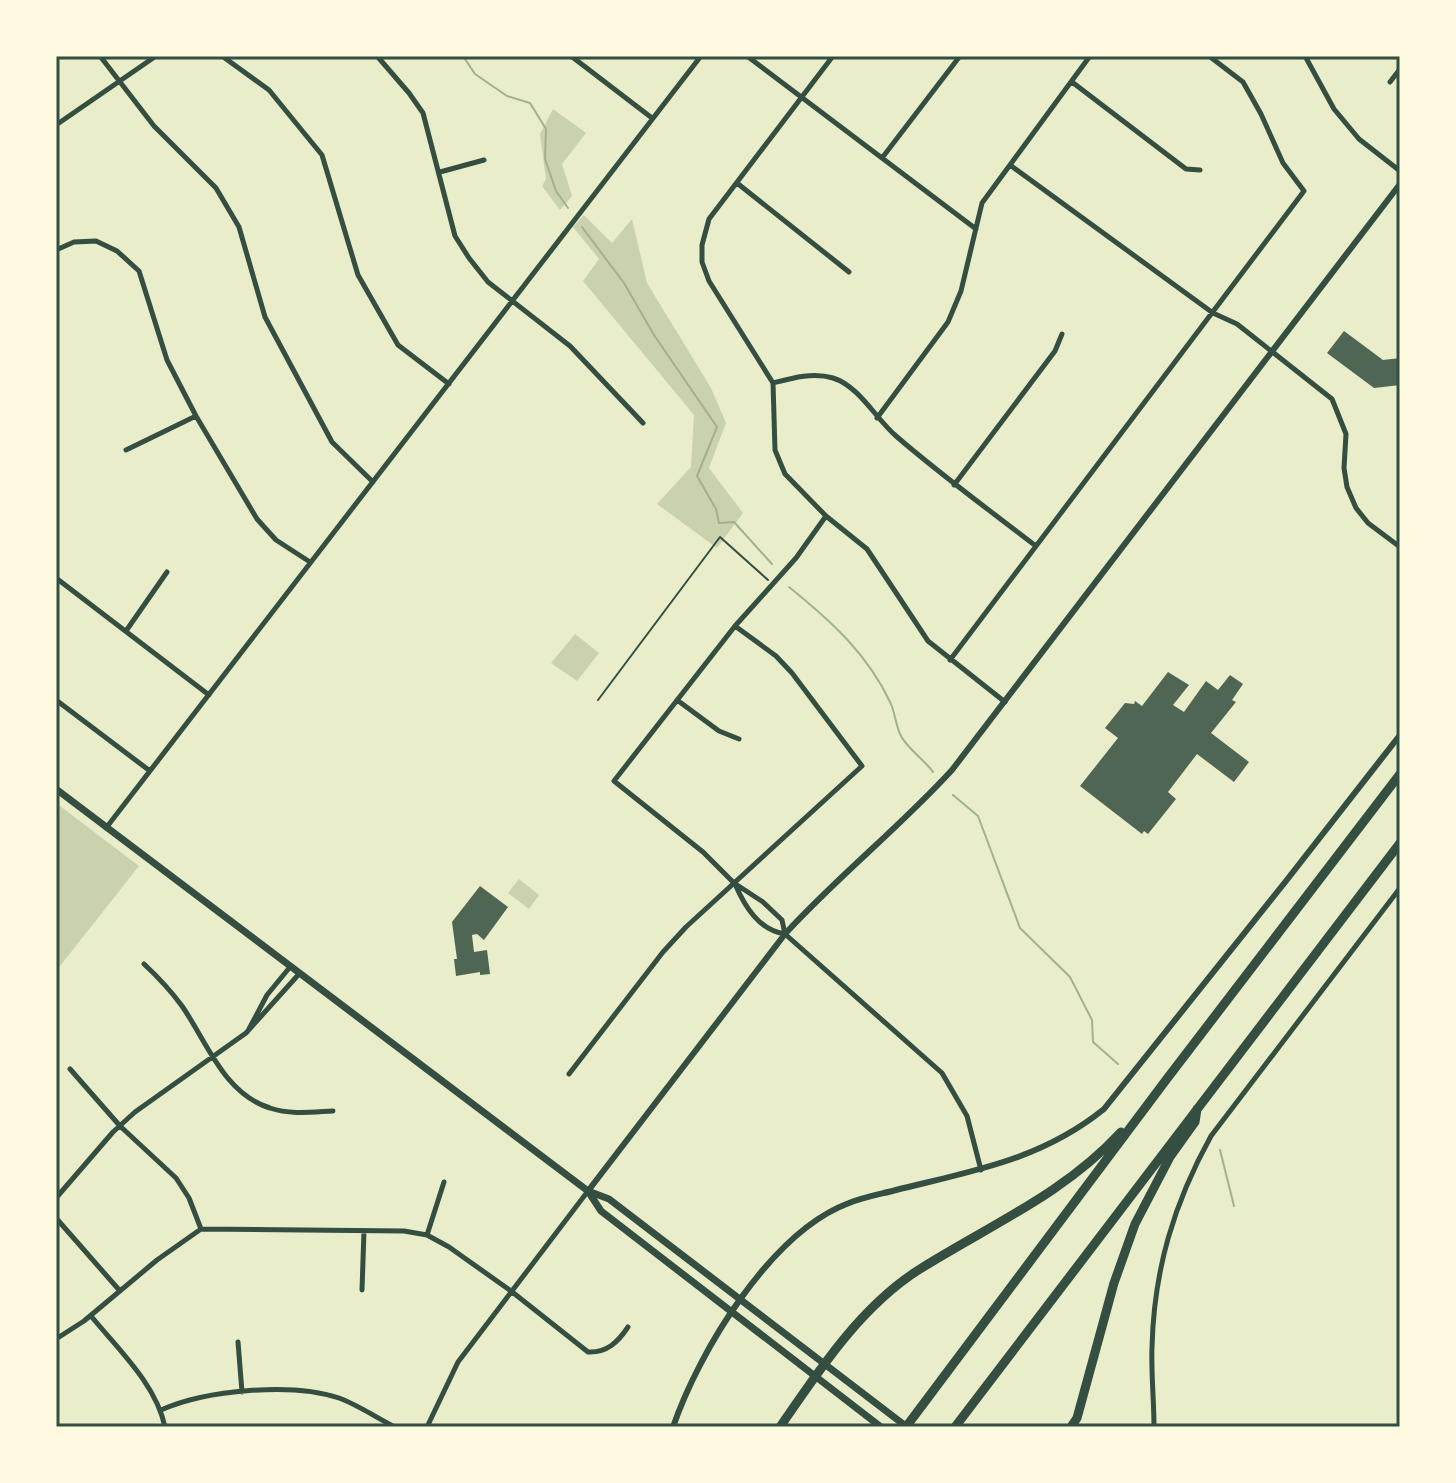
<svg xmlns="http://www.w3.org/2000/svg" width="1456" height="1483" viewBox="0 0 1456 1483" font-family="'Space Grotesk',sans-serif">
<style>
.green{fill:#cad2ad}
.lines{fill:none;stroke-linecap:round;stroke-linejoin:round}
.stream{stroke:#a3b18a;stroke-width:2}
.building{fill:#4f6655}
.path{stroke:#344e41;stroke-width:2}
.minor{stroke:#344e41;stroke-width:5}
.tertiary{stroke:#344e41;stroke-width:6}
.secondary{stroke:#344e41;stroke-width:7}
.motorway{stroke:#344e41;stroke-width:9}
.neatline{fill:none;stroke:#344e41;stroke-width:3}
</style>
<rect width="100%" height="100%" fill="#e9edc9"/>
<path class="green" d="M 553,109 L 586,133 L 562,164 L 572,196 L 560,210 L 542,186 L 546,179 L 540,134 Z
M 584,215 L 612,243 L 632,219 L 647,283 L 711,388 L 726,423 L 709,468 L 743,513 L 717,548 L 657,504 L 691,467 L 694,415 L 583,281 L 599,259 L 573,227 Z
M 575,634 L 599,653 L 577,681 L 551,663 Z
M 56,803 L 139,866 L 56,971 Z
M 519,879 L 539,895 L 529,909 L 508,893 Z"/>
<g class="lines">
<path class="stream" d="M 463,56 L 475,74 L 507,96 L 530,103 L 546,129 L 545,159 L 556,191 L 568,208
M 582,227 L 624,283 L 654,335 L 717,427 L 697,476 L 716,509 L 719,523 L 734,522 L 772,564
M 789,587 C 831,621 868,654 891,704 C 895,714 896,725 900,734 C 906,748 924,759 933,772
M 953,795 L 978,816 L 1020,928 L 1070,977 L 1092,1020 L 1093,1042 L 1118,1064
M 1220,1150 L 1234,1206"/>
</g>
<path class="building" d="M 1344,331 L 1383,360 L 1400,358 L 1400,385 L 1374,388 L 1327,353 Z
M 1168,672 L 1189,685 L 1173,705 L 1184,712 L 1206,681 L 1218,690 L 1230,675 L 1243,684 L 1232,700 L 1236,702 L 1211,733 L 1249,762 L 1234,782 L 1197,754 L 1168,792 L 1176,799 L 1148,834 L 1144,831 L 1142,834 L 1080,786 L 1118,738 L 1105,728 L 1125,703 L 1134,704 L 1135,701 L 1142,706 Z
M 480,886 L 508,907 L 484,940 L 477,934 L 472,935 L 474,952 L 487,950 L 490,974 L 480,975 L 480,972 L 456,976 L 454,959 L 457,959 L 452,922 Z"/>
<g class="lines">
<path class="path" d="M 598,700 L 720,537 L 768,580"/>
<path class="minor" d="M 100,56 L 154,126 L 216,188 L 239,227 L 265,317 L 332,442 L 373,482
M 222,56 L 269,90 L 322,155 L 358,275 L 398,345 L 449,384
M 377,56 L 409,93 L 423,113 L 455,236 L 469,258 L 488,282 L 570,346 L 643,423
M 571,56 L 652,118
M 747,56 L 976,229
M 833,56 L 709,219 L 702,245 L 702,262 L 709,281 L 773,383 L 775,450 L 785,474 L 826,516 L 867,549 L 928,641 L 1005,702
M 1305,56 L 1334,109 L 1359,139 L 1400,171
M 1072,82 L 1186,169 L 1200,170
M 1390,82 L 1400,69
M 56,125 L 156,56
M 882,158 L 960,56
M 1010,165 L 1213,313 L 1237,324 L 1332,399 L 1346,434 L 1344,468 L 1347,487 L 1356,508 L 1368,523 L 1400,547
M 440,172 L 484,160
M 737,183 L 849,272
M 56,250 L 74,242 L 96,241 L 117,251 L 139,271 L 167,360 L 196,416 L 257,519 L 276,540 L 310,562
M 773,383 C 792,378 813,372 833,378 C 859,386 876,419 896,436 C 941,475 989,510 1036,546
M 877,418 L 948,322 L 961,291 L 982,203 L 1090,56
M 126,450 L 196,416
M 954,485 L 1055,351 L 1062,334
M 56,578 L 209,695
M 126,631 L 167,572
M 950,660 L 1304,191 L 1283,163 L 1261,114 L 1243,82 L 1209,56
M 56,700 L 150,771
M 677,700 L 719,731 L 739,739
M 106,828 L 701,56
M 735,884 C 745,907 759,930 785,934 L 942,1073 L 967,1116 L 981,1170
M 785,934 L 782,920 L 763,902 L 734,883 L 703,852 L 614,781 L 735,626 L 796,558 L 826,516
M 144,964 C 158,977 171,991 182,1006 C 207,1042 224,1094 270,1108 C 291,1115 312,1112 333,1111
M 249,1029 L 267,995 L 290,967
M 70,1069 L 120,1126 L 176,1178 L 189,1198 L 201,1229
M 569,1074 L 663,952 L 686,927 L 862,766 L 792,673 L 776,656 L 735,626
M 56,1198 L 113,1132 L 135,1112 L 246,1033 L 299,974
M 56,1218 L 120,1291
M 427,1235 L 444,1182
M 362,1290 L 364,1231
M 91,1316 C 118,1349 156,1384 165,1427
M 56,1339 L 84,1321 L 157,1260 L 201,1229 L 404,1231 L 427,1235 L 449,1247 L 511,1291 L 588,1352 C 607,1353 618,1342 628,1327
M 238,1342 L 242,1392
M 161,1410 C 206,1390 292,1382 339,1398 C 358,1405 377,1418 395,1427
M 427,1427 L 458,1362 L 588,1191
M 1154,1427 C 1154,1400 1151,1373 1152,1347 C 1154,1269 1174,1203 1211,1136 L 1400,888"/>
<path class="tertiary" d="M 588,1191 L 785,934 C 838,876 899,828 952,770 L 1400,184
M 673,1427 C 699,1351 771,1232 849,1203 C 864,1197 881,1194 896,1190 C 972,1171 1041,1160 1104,1109 L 1286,881 L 1400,735"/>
<path class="secondary" d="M 56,789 L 588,1191 L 609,1199 L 907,1427
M 588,1191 L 601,1211 L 881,1427"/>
<path class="motorway" d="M 780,1427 C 819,1370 861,1306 920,1269 C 990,1225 1064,1194 1121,1132
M 906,1427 L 1166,1080 L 1400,774
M 955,1427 L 1400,843
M 1071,1427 L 1077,1418 L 1114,1283 L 1135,1224 L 1170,1157 L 1195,1122 L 1197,1109"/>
</g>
<rect width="1456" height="1483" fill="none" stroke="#fefae0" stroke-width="116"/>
<rect x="58" y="58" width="1340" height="1367" class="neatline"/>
</svg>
